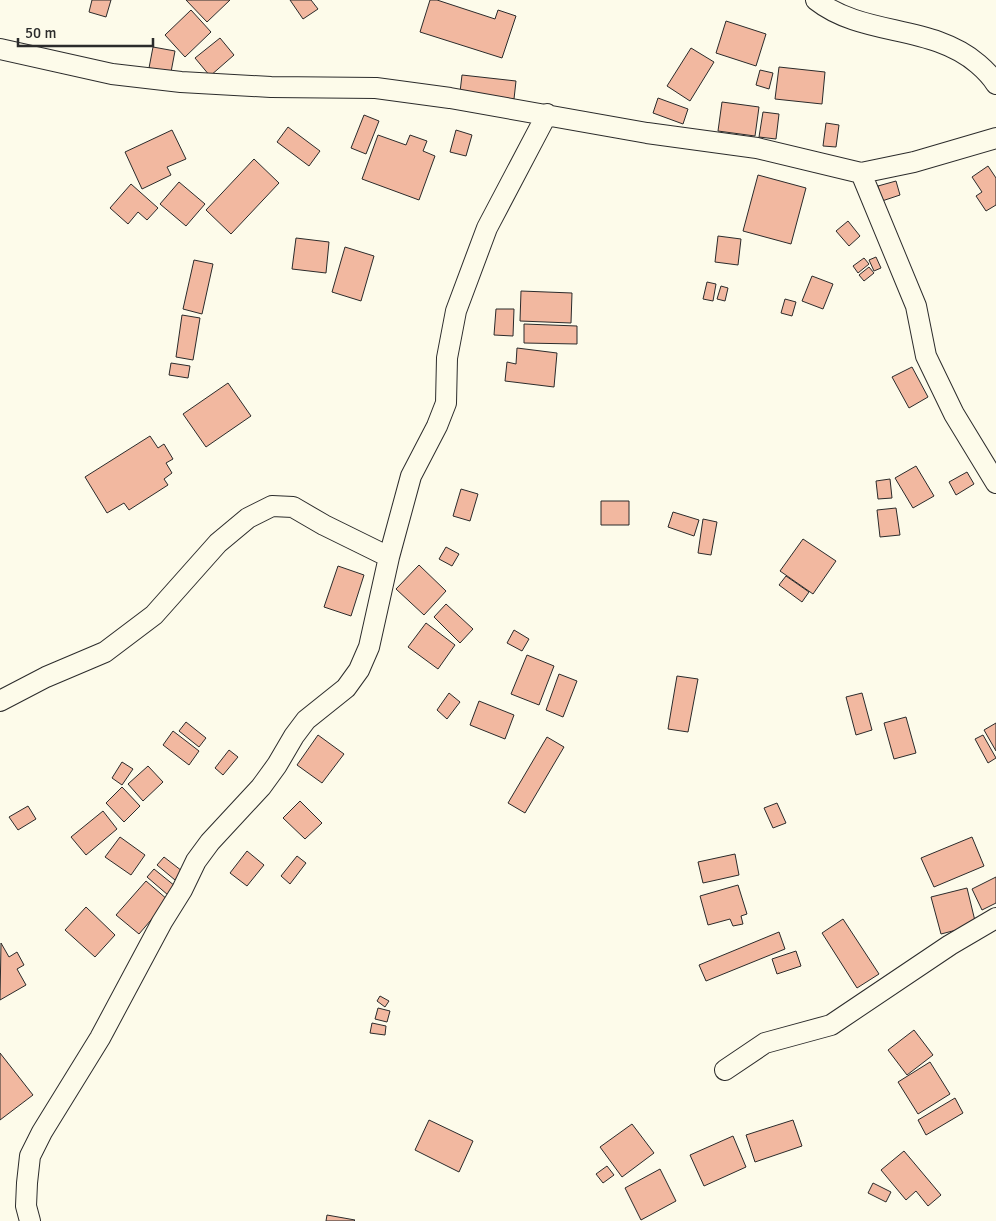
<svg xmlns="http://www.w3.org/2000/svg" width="996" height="1221" viewBox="0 0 996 1221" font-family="Signika,sans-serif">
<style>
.building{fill:#f2b8a0;stroke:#2b2b2b}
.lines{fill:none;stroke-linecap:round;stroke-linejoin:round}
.minor-casing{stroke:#2b2b2b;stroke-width:22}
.minor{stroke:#fdfbea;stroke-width:20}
</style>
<rect width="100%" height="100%" fill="#fdfbea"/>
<path class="building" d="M 92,0 L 111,0 L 106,17 L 89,12 Z
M 186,0 L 230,0 L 207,22 Z
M 290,0 L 311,0 L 318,9 L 303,19 Z
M 430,0 L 437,0 L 495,19 L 498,10 L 516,16 L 502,58 L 420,32 Z
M 191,10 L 211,32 L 185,57 L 165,35 Z
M 726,21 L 766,34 L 756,66 L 716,53 Z
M 220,38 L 234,55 L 210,76 L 195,58 Z
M 153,47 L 175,51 L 171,72 L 149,68 Z
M 691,48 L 714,62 L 690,101 L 667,86 Z
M 779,67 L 825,72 L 822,104 L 775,99 Z
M 760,70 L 773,73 L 769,89 L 756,85 Z
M 462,75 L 516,81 L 514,99 L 460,92 Z
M 658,98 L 688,109 L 683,124 L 653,113 Z
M 722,102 L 759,107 L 755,136 L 718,131 Z
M 763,112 L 779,114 L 776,139 L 759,137 Z
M 364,115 L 379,121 L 366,154 L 351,148 Z
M 826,123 L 839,125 L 836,147 L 823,146 Z
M 288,127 L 320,151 L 309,166 L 277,142 Z
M 172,130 L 186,159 L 167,167 L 171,175 L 142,189 L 125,152 Z
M 456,130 L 472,135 L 466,156 L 450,152 Z
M 378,135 L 406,145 L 410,135 L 427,141 L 423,151 L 435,156 L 419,200 L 362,179 Z
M 254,159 L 279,183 L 231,234 L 206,210 Z
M 988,166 L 996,178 L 996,205 L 986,211 L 976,196 L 982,192 L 972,177 Z
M 758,175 L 806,188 L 791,244 L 743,231 Z
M 896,181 L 900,195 L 882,201 L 878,186 Z
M 179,182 L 205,204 L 186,226 L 160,204 Z
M 131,184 L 158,208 L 147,220 L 138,212 L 128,224 L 110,208 Z
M 848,221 L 860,236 L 849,246 L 836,231 Z
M 718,236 L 741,239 L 738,265 L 715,262 Z
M 296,238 L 329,242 L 326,273 L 292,269 Z
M 345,247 L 374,256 L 361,301 L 332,292 Z
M 876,257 L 881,268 L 874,271 L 869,260 Z
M 864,258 L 869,264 L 858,273 L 853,266 Z
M 194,260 L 213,264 L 202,314 L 183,309 Z
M 869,267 L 874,273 L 864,281 L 859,275 Z
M 812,276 L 833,284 L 823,309 L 802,301 Z
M 707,282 L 716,284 L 713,301 L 703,299 Z
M 721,286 L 728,288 L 725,301 L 717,299 Z
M 521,291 L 572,293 L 571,323 L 520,321 Z
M 785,299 L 796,302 L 792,316 L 781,313 Z
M 496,309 L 514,309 L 513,336 L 494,335 Z
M 182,315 L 200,318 L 193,360 L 176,357 Z
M 524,324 L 577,326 L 577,344 L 524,343 Z
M 517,348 L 557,353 L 554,387 L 505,381 L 507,362 L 516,364 Z
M 171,363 L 190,366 L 188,378 L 169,375 Z
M 912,367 L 928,397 L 909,408 L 892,377 Z
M 228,383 L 251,416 L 206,447 L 183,414 Z
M 150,436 L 158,448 L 164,444 L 173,459 L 166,463 L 172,473 L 164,479 L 168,485 L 129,510 L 124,503 L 107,513 L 85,477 Z
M 916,466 L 934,496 L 913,508 L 895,478 Z
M 967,472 L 974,484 L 956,495 L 949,482 Z
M 890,479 L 892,498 L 878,499 L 876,481 Z
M 461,489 L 478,494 L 470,521 L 453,516 Z
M 601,501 L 629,501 L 629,525 L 601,525 Z
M 896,508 L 900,535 L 880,537 L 877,510 Z
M 673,512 L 699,520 L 694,536 L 668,527 Z
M 703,519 L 717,522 L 711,555 L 698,553 Z
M 803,539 L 836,561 L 813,594 L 780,571 Z
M 446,547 L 459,554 L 452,566 L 439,559 Z
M 419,565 L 446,591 L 424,615 L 396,589 Z
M 338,566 L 364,575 L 351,616 L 324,607 Z
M 786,576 L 809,592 L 802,602 L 779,585 Z
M 446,604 L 473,629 L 460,643 L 434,617 Z
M 426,623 L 455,645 L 438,669 L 408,647 Z
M 514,630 L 529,639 L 522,651 L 507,643 Z
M 527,655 L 554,666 L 539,705 L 511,694 Z
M 559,674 L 577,681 L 563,717 L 546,710 Z
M 677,676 L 698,679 L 688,732 L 668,729 Z
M 449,693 L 460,702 L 447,719 L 437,710 Z
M 862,693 L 872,730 L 856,735 L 846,697 Z
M 479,701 L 514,715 L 505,739 L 470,725 Z
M 906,717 L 916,753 L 894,759 L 884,723 Z
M 186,722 L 206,738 L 199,747 L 179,731 Z
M 996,723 L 996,751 L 984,730 Z
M 173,731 L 199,751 L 189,765 L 163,745 Z
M 318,735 L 344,754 L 322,783 L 297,765 Z
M 983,735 L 996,758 L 988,763 L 975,739 Z
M 547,737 L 564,747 L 525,813 L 508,803 Z
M 229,750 L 238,757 L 223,775 L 215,768 Z
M 122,762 L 133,769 L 122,785 L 112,778 Z
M 148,766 L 163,782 L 143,801 L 128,784 Z
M 122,787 L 140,806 L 124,822 L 106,803 Z
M 300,801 L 322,823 L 305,839 L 283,818 Z
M 777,803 L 786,823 L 773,828 L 764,808 Z
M 28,806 L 36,819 L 18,830 L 9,817 Z
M 103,811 L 117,829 L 86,855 L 71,837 Z
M 120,837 L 145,855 L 131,875 L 105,857 Z
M 972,837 L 984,866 L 934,887 L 921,858 Z
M 247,851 L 264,865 L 247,886 L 230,873 Z
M 735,854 L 739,875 L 703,883 L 698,862 Z
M 297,856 L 306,863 L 290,884 L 281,876 Z
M 164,857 L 182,871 L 175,880 L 157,865 Z
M 154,869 L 175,886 L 168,895 L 147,877 Z
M 996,877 L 996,903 L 982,910 L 972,889 Z
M 146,881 L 168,900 L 139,934 L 116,915 Z
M 738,885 L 747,914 L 741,916 L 743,924 L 733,926 L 730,919 L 708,925 L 700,896 Z
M 967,888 L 976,925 L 941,934 L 931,897 Z
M 86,907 L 115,935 L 95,957 L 65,930 Z
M 843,919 L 879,974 L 857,988 L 822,933 Z
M 779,932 L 785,949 L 706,981 L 699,965 Z
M 1,943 L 9,957 L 17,952 L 24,965 L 17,969 L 26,985 L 0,1000 Z
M 796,951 L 801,966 L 777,974 L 772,959 Z
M 380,996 L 389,1001 L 385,1007 L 377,1001 Z
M 378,1008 L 390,1011 L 387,1022 L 375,1019 Z
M 372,1023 L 386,1026 L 385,1035 L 370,1033 Z
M 914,1030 L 933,1055 L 907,1075 L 888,1050 Z
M 0,1053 L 33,1095 L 0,1120 Z
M 930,1062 L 950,1094 L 918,1114 L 898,1082 Z
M 955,1098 L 963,1113 L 926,1135 L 918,1120 Z
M 429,1120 L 473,1141 L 459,1172 L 415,1150 Z
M 793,1120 L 802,1146 L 755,1162 L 746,1135 Z
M 632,1124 L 654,1153 L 622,1177 L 600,1147 Z
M 733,1136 L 746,1167 L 704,1186 L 690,1155 Z
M 904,1151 L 941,1195 L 928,1206 L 916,1191 L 906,1200 L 881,1170 Z
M 607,1166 L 614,1175 L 603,1183 L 596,1174 Z
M 660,1169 L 676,1201 L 641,1220 L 625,1188 Z
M 873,1183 L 891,1192 L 886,1202 L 868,1193 Z
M 327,1215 L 355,1220 L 354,1221 L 326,1221 Z"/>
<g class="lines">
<g class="minor-casing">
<path id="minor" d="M 816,0 C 863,37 932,24 978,64 C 985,70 991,76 996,84
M 0,49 L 112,74 L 181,82 L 271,87 L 376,88 L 450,98 L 647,133 L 757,148 L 861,173 L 914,162 L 996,138
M 861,173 L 916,306 L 926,356 L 954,414 L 996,483
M 0,701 L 46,677 L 105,652 L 154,615 L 218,543 L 248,518 L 272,506 L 293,507 L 324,525 L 389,557
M 725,1070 L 765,1043 L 831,1025 L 950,945 L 996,918
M 30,1221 L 26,1206 L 27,1183 L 30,1156 L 42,1132 L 100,1038 L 162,922 L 182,890 L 196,861 L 210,842 L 261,787 L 277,765 L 294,736 L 306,720 L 346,688 L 359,670 L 369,647 L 389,557 L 411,476 L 437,426 L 446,403 L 447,358 L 456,311 L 487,228 L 547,114"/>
</g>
<use href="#minor" class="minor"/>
</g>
<path d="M18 38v8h135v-8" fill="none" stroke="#2b2b2b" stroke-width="2.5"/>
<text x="25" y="38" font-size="15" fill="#2b2b2b" stroke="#fdfbea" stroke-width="4" paint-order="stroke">50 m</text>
</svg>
